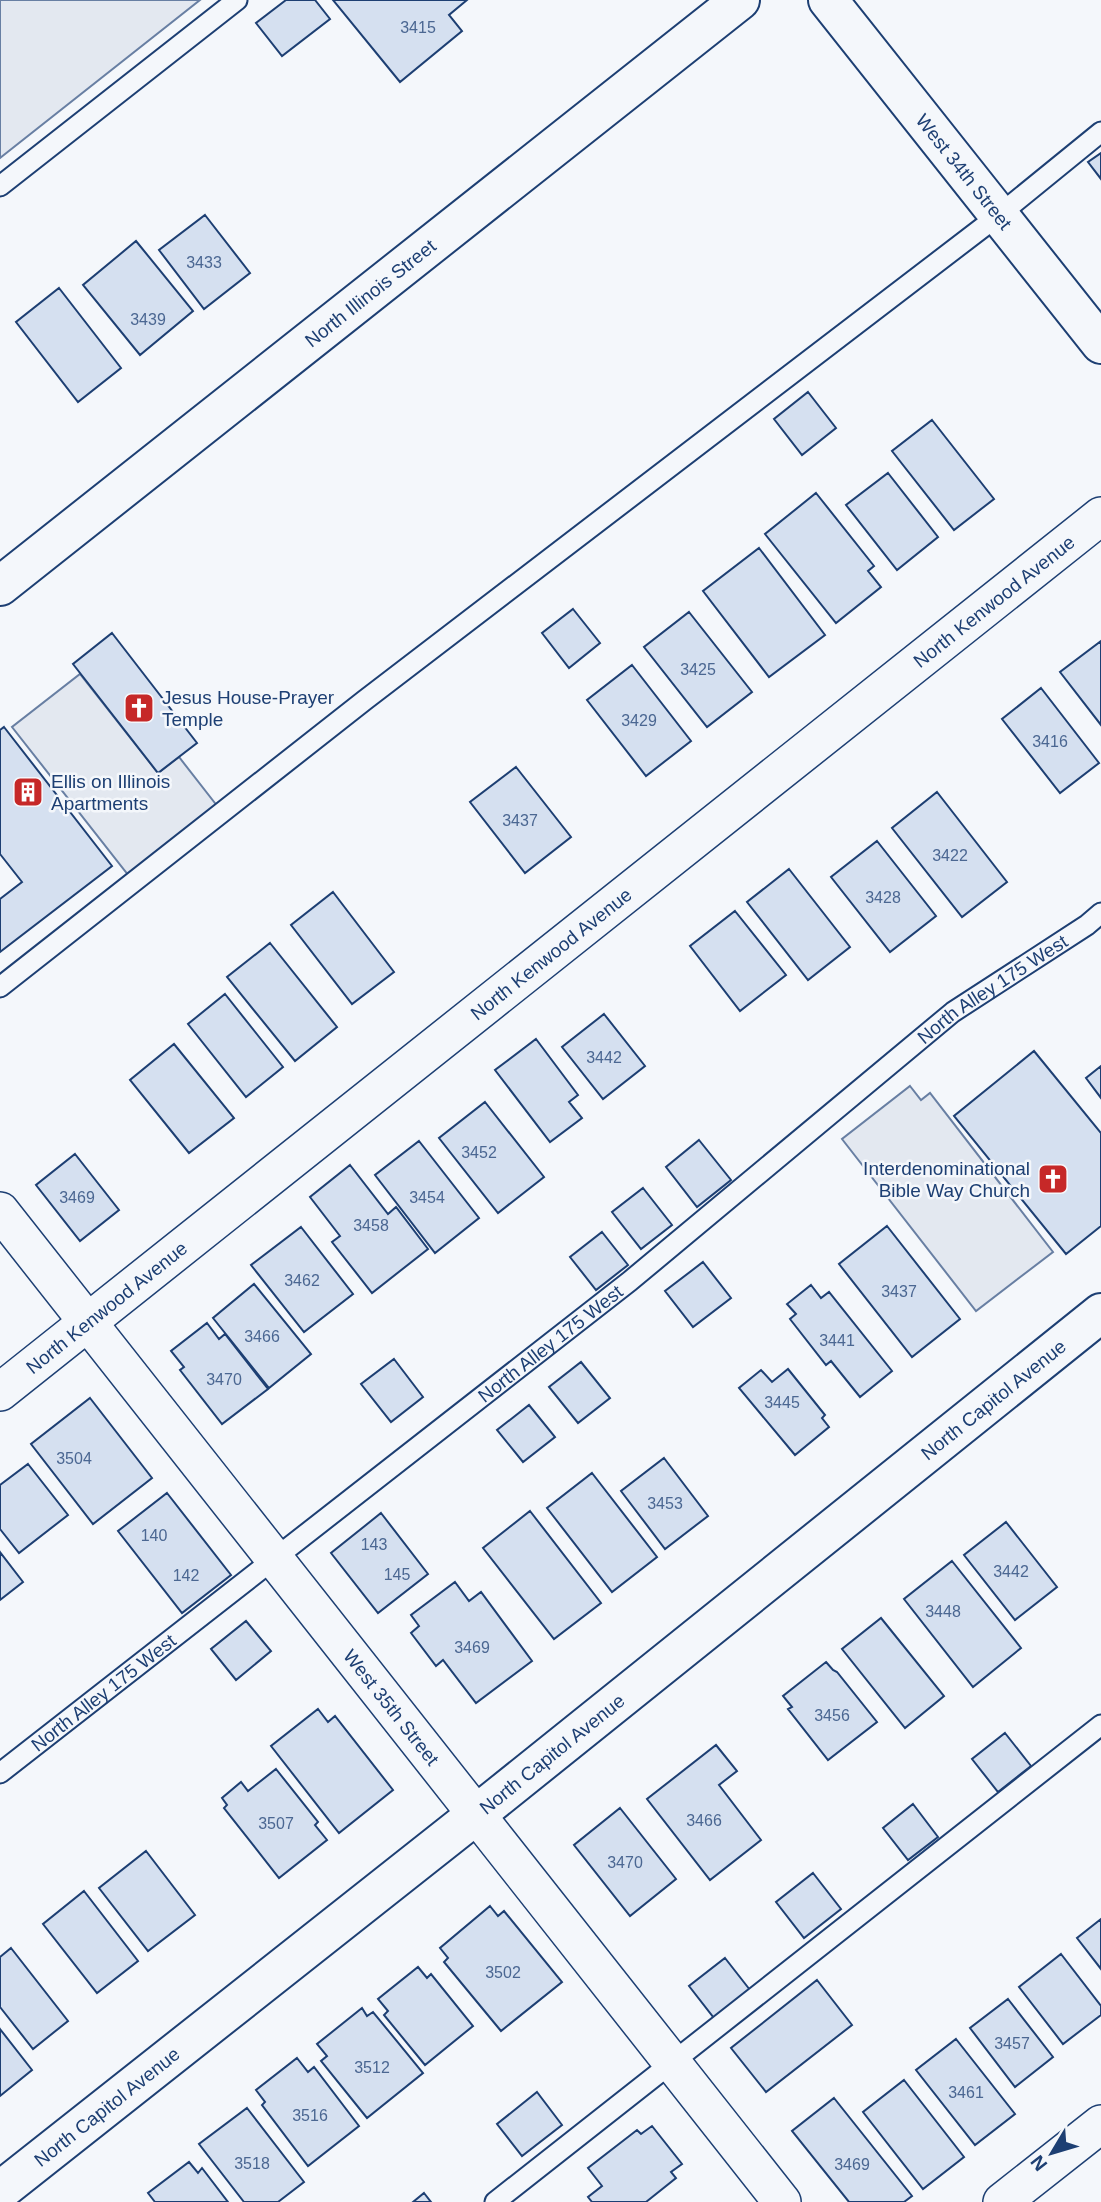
<svg xmlns="http://www.w3.org/2000/svg" width="1101" height="2202" viewBox="0 0 1101 2202" font-family="Helvetica,sans-serif">
<style>
.parking{fill:#e3e8f0;stroke:#687fa3;stroke-width:2}
.building{fill:#d5e0f0;stroke:#1d3f73;stroke-width:2}
.lines{fill:none;stroke-linecap:round;stroke-linejoin:round}
.service-casing{stroke:#1d3f73;stroke-width:23}
.minor-casing{stroke:#1d3f73;stroke-width:40}
.tertiary-casing{stroke:#1d3f73;stroke-width:42}
.secondary-casing{stroke:#1d3f73;stroke-width:42}
.service{stroke:#f4f7fb;stroke-width:19}
.minor{stroke:#f4f7fb;stroke-width:37}
.tertiary{stroke:#f4f7fb;stroke-width:38}
.secondary{stroke:#f4f7fb;stroke-width:38}
.labels{text-anchor:middle;stroke-width:5;stroke-linejoin:round;paint-order:stroke}
.number-label{font-size:16px;fill:#4b6792}
.street-label{font-size:19px;fill:#1d3f73;stroke:#f4f7fb}
.poi-label{font-size:19px;fill:#1d3f73;stroke:#f4f7fb;text-anchor:start}
</style>
<rect width="100%" height="100%" fill="#f4f7fb"/>
<path class="parking" d="M 0,0 L 200,0 L 0,158 Z
M 80,674 L 158,773 L 179,757 L 218,807 L 129,876 L 12,727 Z
M 910,1086 L 921,1100 L 930,1093 L 1053,1252 L 976,1311 L 842,1139 Z"/>
<path class="building" d="M 286,0 L 315,0 L 330,19 L 282,56 L 256,23 Z
M 333,0 L 467,0 L 449,15 L 462,31 L 400,82 Z
M 1101,153 L 1101,179 L 1088,162 Z
M 205,215 L 250,273 L 204,309 L 159,250 Z
M 136,241 L 193,311 L 140,355 L 83,285 Z
M 59,288 L 121,368 L 78,402 L 16,322 Z
M 808,392 L 836,428 L 802,455 L 774,419 Z
M 932,420 L 994,499 L 954,530 L 892,451 Z
M 888,473 L 938,537 L 897,570 L 846,505 Z
M 816,493 L 874,566 L 868,571 L 881,587 L 836,623 L 765,534 Z
M 759,548 L 825,635 L 769,677 L 703,591 Z
M 573,609 L 600,643 L 569,668 L 542,633 Z
M 689,612 L 752,692 L 707,727 L 644,647 Z
M 112,633 L 197,743 L 158,773 L 73,664 Z
M 1101,641 L 1101,725 L 1060,672 Z
M 632,665 L 691,741 L 646,776 L 587,700 Z
M 1041,688 L 1099,763 L 1060,793 L 1002,719 Z
M 4,727 L 112,866 L 0,952 L 0,899 L 22,882 L 0,854 L 0,730 Z
M 516,767 L 571,837 L 525,873 L 470,802 Z
M 937,792 L 1007,882 L 962,917 L 892,828 Z
M 877,841 L 936,916 L 890,952 L 831,877 Z
M 789,869 L 850,947 L 808,980 L 747,902 Z
M 333,892 L 394,972 L 352,1004 L 291,925 Z
M 735,911 L 786,975 L 740,1011 L 690,946 Z
M 270,943 L 337,1027 L 295,1061 L 227,977 Z
M 225,994 L 283,1067 L 246,1097 L 188,1024 Z
M 604,1014 L 645,1066 L 603,1099 L 562,1047 Z
M 536,1039 L 578,1095 L 569,1102 L 582,1118 L 550,1142 L 495,1070 Z
M 174,1044 L 234,1118 L 189,1153 L 130,1080 Z
M 1034,1051 L 1101,1133 L 1101,1226 L 1066,1254 L 954,1116 Z
M 1101,1066 L 1101,1098 L 1086,1078 Z
M 485,1102 L 544,1177 L 498,1213 L 439,1138 Z
M 699,1140 L 731,1180 L 697,1207 L 666,1167 Z
M 419,1141 L 479,1218 L 435,1253 L 375,1175 Z
M 75,1154 L 119,1210 L 80,1241 L 36,1185 Z
M 350,1165 L 388,1214 L 396,1207 L 428,1249 L 372,1293 L 332,1242 L 340,1236 L 310,1197 Z
M 643,1188 L 672,1225 L 641,1249 L 612,1212 Z
M 887,1226 L 960,1319 L 912,1357 L 839,1264 Z
M 301,1227 L 353,1294 L 304,1332 L 251,1265 Z
M 602,1232 L 628,1265 L 596,1290 L 570,1257 Z
M 703,1262 L 731,1298 L 693,1327 L 665,1291 Z
M 254,1284 L 311,1354 L 269,1388 L 213,1318 Z
M 811,1285 L 821,1298 L 829,1292 L 892,1371 L 860,1397 L 831,1361 L 826,1365 L 790,1319 L 796,1314 L 787,1304 Z
M 207,1323 L 219,1339 L 225,1334 L 268,1389 L 222,1424 L 180,1370 L 184,1367 L 171,1351 Z
M 394,1359 L 423,1397 L 391,1422 L 361,1384 Z
M 581,1362 L 610,1398 L 578,1423 L 549,1387 Z
M 788,1369 L 825,1415 L 822,1418 L 829,1427 L 795,1455 L 739,1388 L 761,1370 L 772,1382 Z
M 90,1398 L 152,1478 L 93,1524 L 31,1444 Z
M 529,1405 L 555,1437 L 523,1462 L 497,1430 Z
M 664,1458 L 708,1516 L 665,1549 L 621,1491 Z
M 28,1464 L 68,1515 L 19,1553 L 0,1529 L 0,1485 Z
M 592,1473 L 657,1557 L 612,1592 L 547,1508 Z
M 167,1493 L 231,1575 L 182,1613 L 118,1531 Z
M 530,1511 L 601,1603 L 554,1639 L 483,1548 Z
M 381,1513 L 428,1574 L 378,1613 L 331,1553 Z
M 1006,1522 L 1057,1587 L 1015,1620 L 964,1555 Z
M 0,1552 L 23,1582 L 0,1600 Z
M 952,1561 L 1021,1648 L 973,1687 L 904,1599 Z
M 455,1582 L 469,1601 L 481,1592 L 532,1661 L 476,1703 L 443,1660 L 436,1666 L 411,1633 L 419,1626 L 411,1615 Z
M 881,1618 L 944,1696 L 905,1728 L 842,1649 Z
M 246,1621 L 271,1651 L 236,1680 L 211,1649 Z
M 826,1662 L 833,1670 L 837,1672 L 877,1722 L 828,1760 L 788,1709 L 792,1707 L 783,1696 Z
M 318,1709 L 328,1722 L 335,1716 L 393,1790 L 339,1833 L 271,1746 Z
M 1005,1733 L 1031,1766 L 998,1792 L 972,1759 Z
M 716,1745 L 737,1771 L 719,1785 L 761,1840 L 710,1880 L 647,1799 Z
M 276,1769 L 318,1822 L 315,1825 L 327,1840 L 279,1878 L 224,1808 L 227,1805 L 222,1798 L 241,1782 L 248,1791 Z
M 913,1804 L 938,1837 L 908,1860 L 883,1828 Z
M 620,1808 L 676,1879 L 630,1916 L 574,1845 Z
M 146,1851 L 195,1915 L 148,1951 L 99,1888 Z
M 813,1873 L 841,1909 L 804,1938 L 776,1902 Z
M 84,1891 L 138,1961 L 97,1993 L 43,1924 Z
M 490,1906 L 498,1916 L 504,1911 L 562,1982 L 501,2031 L 444,1962 L 448,1958 L 440,1948 Z
M 1101,1919 L 1101,1969 L 1077,1938 Z
M 11,1948 L 68,2021 L 33,2049 L 0,2007 L 0,1957 Z
M 1061,1954 L 1101,2006 L 1101,2015 L 1063,2044 L 1019,1987 Z
M 725,1958 L 750,1990 L 714,2018 L 689,1986 Z
M 418,1967 L 427,1978 L 431,1974 L 473,2026 L 425,2065 L 384,2015 L 388,2011 L 378,1999 Z
M 817,1980 L 852,2025 L 766,2092 L 731,2048 Z
M 1008,1999 L 1053,2057 L 1015,2087 L 970,2028 Z
M 362,2008 L 367,2016 L 373,2012 L 423,2073 L 367,2118 L 321,2061 L 327,2056 L 317,2044 Z
M 0,2029 L 32,2070 L 0,2096 Z
M 956,2039 L 1015,2114 L 975,2145 L 916,2070 Z
M 297,2058 L 308,2072 L 314,2067 L 359,2126 L 308,2166 L 262,2105 L 265,2102 L 256,2090 Z
M 904,2080 L 964,2157 L 923,2189 L 863,2112 Z
M 537,2092 L 562,2125 L 522,2156 L 497,2124 Z
M 834,2098 L 912,2196 L 904,2202 L 849,2202 L 792,2131 Z
M 247,2108 L 304,2182 L 278,2202 L 244,2202 L 199,2144 Z
M 652,2126 L 682,2164 L 671,2172 L 676,2178 L 646,2202 L 592,2202 L 588,2197 L 602,2186 L 588,2168 L 637,2130 L 641,2134 Z
M 189,2162 L 198,2173 L 202,2168 L 228,2202 L 155,2202 L 148,2193 Z
M 424,2193 L 431,2202 L 413,2202 Z"/>
<g class="lines">
<g class="service-casing">
<g id="service">
<path d="M 0,186 L 237,0"/>
<path d="M 0,987 L 365,700 L 999,215 L 1101,132"/>
<path id="s1" d="M 0,1773 L 630,1281 L 953,1012 L 1087,925 L 1101,913"/>
<path d="M 495,2202 L 1101,1725"/>
</g>
</g>
<g class="minor-casing">
<g id="minor">
<path id="s2" d="M 0,1211 L 782,2202"/>
<path id="s3" d="M 0,1392 L 1101,516"/>
<path d="M 1002,2202 L 1101,2124"/>
</g>
</g>
<g class="tertiary-casing">
<g id="tertiary">
<path id="s4" d="M 828,0 L 1101,344"/>
</g>
</g>
<g class="secondary-casing">
<g id="secondary">
<path id="s5" d="M 0,586 L 740,0"/>
<path id="s6" d="M 0,2191 L 477,1814 L 1101,1313"/>
</g>
</g>
<use href="#service" class="service"/>
<use href="#minor" class="minor"/>
<use href="#tertiary" class="tertiary"/>
<use href="#secondary" class="secondary"/>
</g>
<defs>
<g id="church-square" transform="scale(1.575)"><rect x="-9" y="-9" width="18" height="18" rx="4" fill="#c62828" stroke="#f4f7fb"/><path d="M-1.2-6h2.4v3.5h3.3v2.4h-3.3V6h-2.4V-.1h-3.3v-2.4h3.3Z" fill="#fff"/></g>
<g id="building-square" transform="scale(1.575)"><rect x="-9" y="-9" width="18" height="18" rx="4" fill="#c62828" stroke="#f4f7fb"/><path d="M-4-6H4V6H1V3H-1V6H-4ZM-2.5-4.3h1.7v1.8h-1.7ZM.8-4.3h1.7v1.8H.8ZM-2.5-1h1.7V.8h-1.7ZM.8-1h1.7V.8H.8Z" fill="#fff"/></g>
</defs>
<g fill-rule="evenodd">
<use href="#church-square" x="139" y="708"/>
<use href="#building-square" x="28" y="792"/>
<use href="#church-square" x="1053" y="1179"/>
</g>
<g class="labels">
<g class="number-label">
<text x="418" y="33">3415</text>
<text x="204" y="268">3433</text>
<text x="148" y="325">3439</text>
<text x="698" y="675">3425</text>
<text x="639" y="726">3429</text>
<text x="1050" y="747">3416</text>
<text x="520" y="826">3437</text>
<text x="950" y="861">3422</text>
<text x="883" y="903">3428</text>
<text x="604" y="1063">3442</text>
<text x="479" y="1158">3452</text>
<text x="77" y="1203">3469</text>
<text x="427" y="1203">3454</text>
<text x="371" y="1231">3458</text>
<text x="302" y="1286">3462</text>
<text x="899" y="1297">3437</text>
<text x="262" y="1342">3466</text>
<text x="837" y="1346">3441</text>
<text x="224" y="1385">3470</text>
<text x="782" y="1408">3445</text>
<text x="74" y="1464">3504</text>
<text x="665" y="1509">3453</text>
<text x="154" y="1541">140</text>
<text x="374" y="1550">143</text>
<text x="1011" y="1577">3442</text>
<text x="397" y="1580">145</text>
<text x="186" y="1581">142</text>
<text x="943" y="1617">3448</text>
<text x="472" y="1653">3469</text>
<text x="832" y="1721">3456</text>
<text x="704" y="1826">3466</text>
<text x="276" y="1829">3507</text>
<text x="625" y="1868">3470</text>
<text x="503" y="1978">3502</text>
<text x="1012" y="2049">3457</text>
<text x="372" y="2073">3512</text>
<text x="966" y="2098">3461</text>
<text x="310" y="2121">3516</text>
<text x="252" y="2169">3518</text>
<text x="852" y="2170">3469</text>
</g>
<g class="street-label">
<text dy="7" stroke="none"><textPath href="#s4" startOffset="219">West 34th Street</textPath></text>
<text dy="7" stroke="none"><textPath href="#s5" startOffset="472">North Illinois Street</textPath></text>
<text dy="7" stroke="none"><textPath href="#s3" startOffset="1270">North Kenwood Avenue</textPath></text>
<text dy="7" stroke="none"><textPath href="#s3" startOffset="704">North Kenwood Avenue</textPath></text>
<text dy="7" stroke="none"><textPath href="#s1" startOffset="1265">North Alley 175 West</textPath></text>
<text dy="7" stroke="none"><textPath href="#s3" startOffset="136">North Kenwood Avenue</textPath></text>
<text dy="7" stroke="none"><textPath href="#s1" startOffset="698">North Alley 175 West</textPath></text>
<text dy="7" stroke="none"><textPath href="#s6" startOffset="1270">North Capitol Avenue</textPath></text>
<text dy="7" stroke="none"><textPath href="#s1" startOffset="131">North Alley 175 West</textPath></text>
<text dy="7" stroke="none"><textPath href="#s2" startOffset="632">West 35th Street</textPath></text>
<text dy="7" stroke="none"><textPath href="#s6" startOffset="704">North Capitol Avenue</textPath></text>
<text dy="7" stroke="none"><textPath href="#s6" startOffset="136">North Capitol Avenue</textPath></text>
</g>
<g class="poi-label">
<text x="162" y="704">Jesus House-Prayer<tspan x="162" dy="22">Temple</tspan></text>
<text x="51" y="788">Ellis on Illinois<tspan x="51" dy="22">Apartments</tspan></text>
<text x="1030" y="1175" text-anchor="end">Interdenominational<tspan x="1030" dy="22">Bible Way Church</tspan></text>
</g>
</g>
<g transform="translate(1052 2153) rotate(232)" stroke="#f4f7fb" stroke-width="5" paint-order="stroke">
<path d="M0-5L12 26L0 18L-12 26Z" fill="#1d3f73"/>
<text y="-10" font-size="19" font-weight="bold" text-anchor="middle" fill="#1d3f73">N</text>
</g>
</svg>
